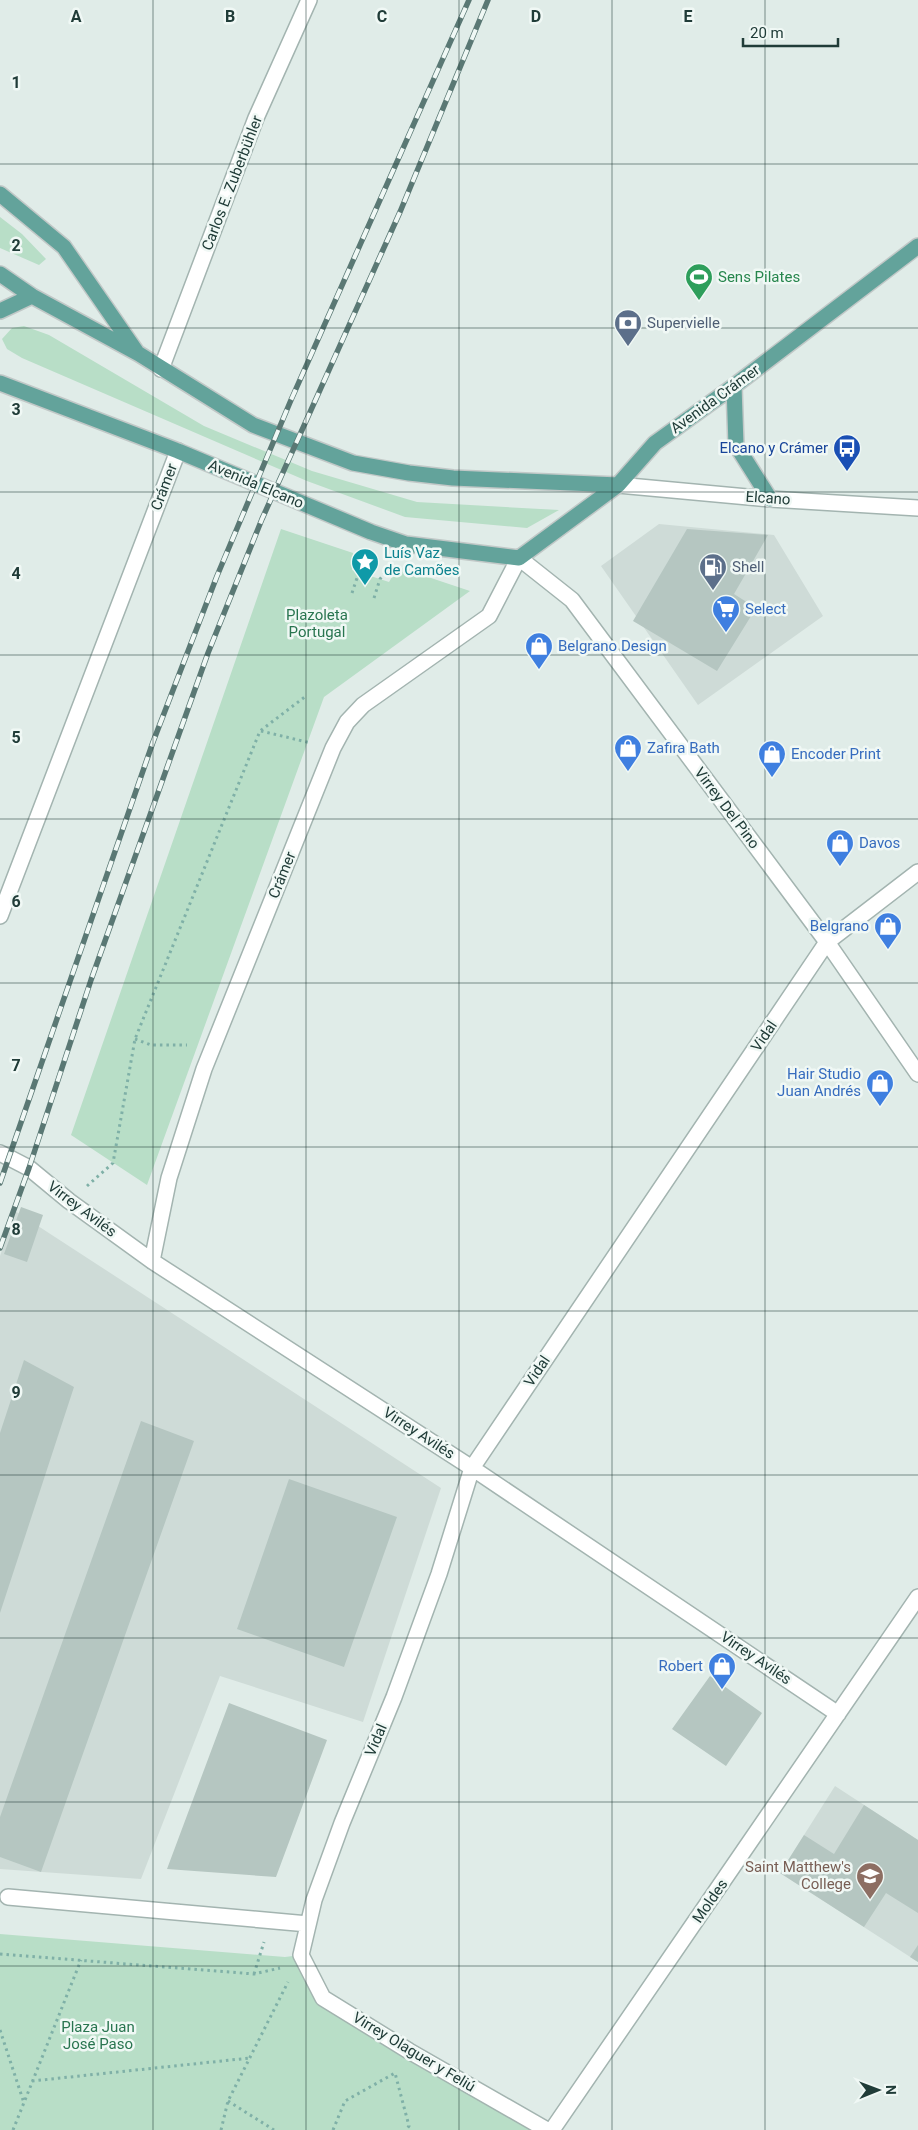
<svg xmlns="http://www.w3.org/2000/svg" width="918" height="2130" viewBox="0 0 918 2130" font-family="Roboto,sans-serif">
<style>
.built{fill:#cedbd7}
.green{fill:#b8dec7}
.building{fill:#b5c6c1}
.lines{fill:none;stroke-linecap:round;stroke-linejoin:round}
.minor-casing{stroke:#a3b4b0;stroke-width:18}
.major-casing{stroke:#c1c8c7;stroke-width:18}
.path{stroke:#7fb0a7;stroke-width:3;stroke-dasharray:2.5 4;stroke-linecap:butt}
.minor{stroke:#fff;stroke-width:15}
.major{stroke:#63a39b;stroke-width:15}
.rail-casing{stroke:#5a7874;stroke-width:5.5}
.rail{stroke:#f0f8f5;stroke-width:4;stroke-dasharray:11;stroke-linecap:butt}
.grid{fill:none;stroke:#203c38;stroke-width:1;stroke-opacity:0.55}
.labels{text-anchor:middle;stroke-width:5;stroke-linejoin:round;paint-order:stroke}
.street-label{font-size:15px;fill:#203c38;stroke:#f0f8f5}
.leisure-label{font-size:15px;fill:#27864d;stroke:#f0f8f5;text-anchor:start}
.service-label{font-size:15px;fill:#4e5e75;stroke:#f0f8f5;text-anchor:start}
.transit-label{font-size:15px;fill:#164399;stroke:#f0f8f5;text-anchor:end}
.culture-label{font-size:15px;fill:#0d838f;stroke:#f0f8f5;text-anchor:start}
.shop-label{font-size:15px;fill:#366cbe;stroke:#f0f8f5;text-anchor:start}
.park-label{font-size:15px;fill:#297550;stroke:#f0f8f5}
.education-label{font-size:15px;fill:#785e54;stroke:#f0f8f5;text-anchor:end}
.grid-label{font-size:16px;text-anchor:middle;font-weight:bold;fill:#203c38;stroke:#f0f8f5;stroke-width:5;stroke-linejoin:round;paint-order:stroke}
</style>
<rect width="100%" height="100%" fill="#e0ece8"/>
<path class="built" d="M 659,524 L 774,535 L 823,616 L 698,705 L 601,566 Z
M 15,1211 L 441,1488 L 363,1722 L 220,1676 L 141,1879 L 0,1869 L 0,1256 Z
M 835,1786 L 918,1840 L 918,1962 L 780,1873 Z"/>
<path class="green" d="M 0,217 L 22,234 L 46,259 L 39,265 L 0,248 Z
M 24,326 L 49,335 L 204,426 L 312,471 L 417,502 L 559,510 L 527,528 L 405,517 L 307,481 L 22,358 L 7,349 L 2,339 L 12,328 Z
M 281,529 L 353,553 L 352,570 L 389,582 L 398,567 L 470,591 L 324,697 L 147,1185 L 71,1135 Z
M 0,1934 L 285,1957 L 301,1955 L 323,1998 L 547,2130 L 0,2130 Z"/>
<path class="building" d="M 687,529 L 768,535 L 734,594 L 756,608 L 717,671 L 633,621 Z
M 21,1207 L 43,1215 L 27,1262 L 4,1254 Z
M 24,1360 L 74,1387 L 0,1613 L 0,1433 Z
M 141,1421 L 194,1441 L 41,1872 L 0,1857 L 0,1817 Z
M 289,1479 L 397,1517 L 344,1667 L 237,1629 Z
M 710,1676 L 762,1713 L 726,1766 L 672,1729 Z
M 229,1703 L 327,1740 L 276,1877 L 167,1869 Z
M 864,1805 L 918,1840 L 918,1913 L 886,1893 L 864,1927 L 780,1873 L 804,1835 L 834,1854 Z
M 918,1945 L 918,1962 L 910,1957 Z"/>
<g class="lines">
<g class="minor-casing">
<path id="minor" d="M 161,369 L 256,118 L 309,0
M 618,485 L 770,499 L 918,508
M 0,916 L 178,451
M 0,1153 L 29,1168 L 69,1201 L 152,1261 L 472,1468 L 838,1714
M 152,1261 L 169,1178 L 204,1069 L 333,748 L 347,722 L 363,705 L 489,616 L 519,558 L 572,600 L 827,942 L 918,1074
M 8,1897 L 308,1924
M 547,2130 L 409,2051 L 323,1998 L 301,1955 L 314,1900 L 342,1823 L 394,1697 L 439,1574 L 472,1468 L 827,942 L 918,872
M 552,2130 L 918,1597"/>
</g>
<g class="major-casing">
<path id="major" d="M 0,194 L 64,247 L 136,351
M 0,274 L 32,296 L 139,354 L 253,425 L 353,463 L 409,473 L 453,478 L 618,485
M 0,311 L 32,296
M 0,383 L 178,451 L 371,532 L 406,544 L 519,558 L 618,485 L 655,443 L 734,386 L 918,246
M 734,386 L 736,445 L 770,499"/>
</g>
<path class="path" d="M 352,593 L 365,554
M 374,598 L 380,579 L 391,565
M 261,731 L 311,743
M 135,1039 L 151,1045 L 187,1045
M 87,1186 L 113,1163 L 135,1039 L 260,731 L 306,696
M 0,1954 L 254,1974 L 280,1968
M 254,1974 L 264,1942
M 0,2030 L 24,2103
M 32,2081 L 250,2058
M 228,2101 L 274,2130
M 13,2130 L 81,1960
M 221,2130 L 228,2101 L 288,1982
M 333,2130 L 345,2101 L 395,2073 L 409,2126 L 406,2130"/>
<use href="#minor" class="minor"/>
<use href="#major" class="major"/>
<g class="rail-casing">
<path id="rail" d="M 0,1183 L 153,742 L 217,576 L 291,400 L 469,0
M 0,1248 L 29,1168 L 91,980 L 208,653 L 262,519 L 400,212 L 488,0"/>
</g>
<use href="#rail" class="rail"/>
</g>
<path class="grid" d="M 153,0 L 153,2130M 306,0 L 306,2130M 459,0 L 459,2130M 612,0 L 612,2130M 765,0 L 765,2130M 0,164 L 918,164M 0,328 L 918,328M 0,492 L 918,492M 0,655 L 918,655M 0,819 L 918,819M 0,983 L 918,983M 0,1147 L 918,1147M 0,1311 L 918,1311M 0,1475 L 918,1475M 0,1638 L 918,1638M 0,1802 L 918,1802M 0,1966 L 918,1966"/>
<defs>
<g id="stadium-pin" transform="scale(1.4375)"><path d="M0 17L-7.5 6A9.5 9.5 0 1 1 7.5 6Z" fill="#2e9e5b" stroke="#f0f8f5"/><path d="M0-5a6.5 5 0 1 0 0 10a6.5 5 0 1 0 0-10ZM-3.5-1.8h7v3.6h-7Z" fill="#fff"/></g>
<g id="bank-pin" transform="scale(1.4375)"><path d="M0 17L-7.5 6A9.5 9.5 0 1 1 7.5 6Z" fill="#5c6f8a" stroke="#f0f8f5"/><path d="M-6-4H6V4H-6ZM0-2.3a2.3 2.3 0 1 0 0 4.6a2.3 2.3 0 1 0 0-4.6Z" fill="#fff"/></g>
<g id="bus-pin" transform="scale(1.4375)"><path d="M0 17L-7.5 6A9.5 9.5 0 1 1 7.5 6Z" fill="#1a4fb4" stroke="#f0f8f5"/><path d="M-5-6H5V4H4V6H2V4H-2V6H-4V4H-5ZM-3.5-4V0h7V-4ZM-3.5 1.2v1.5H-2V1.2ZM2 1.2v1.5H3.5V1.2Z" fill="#fff"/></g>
<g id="sight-pin" transform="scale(1.4375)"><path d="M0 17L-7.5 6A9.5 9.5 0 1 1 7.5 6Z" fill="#0f9aa8" stroke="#f0f8f5"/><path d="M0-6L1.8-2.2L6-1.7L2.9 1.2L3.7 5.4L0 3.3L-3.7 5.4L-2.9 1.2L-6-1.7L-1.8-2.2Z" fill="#fff"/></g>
<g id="fuel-pin" transform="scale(1.4375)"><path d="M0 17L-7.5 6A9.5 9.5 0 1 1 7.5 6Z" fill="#5c6f8a" stroke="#f0f8f5"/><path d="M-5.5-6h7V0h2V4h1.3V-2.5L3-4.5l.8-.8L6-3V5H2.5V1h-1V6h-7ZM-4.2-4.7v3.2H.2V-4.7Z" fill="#fff"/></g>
<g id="supermarket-pin" transform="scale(1.4375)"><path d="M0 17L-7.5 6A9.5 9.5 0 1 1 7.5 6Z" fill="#3f7fe0" stroke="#f0f8f5"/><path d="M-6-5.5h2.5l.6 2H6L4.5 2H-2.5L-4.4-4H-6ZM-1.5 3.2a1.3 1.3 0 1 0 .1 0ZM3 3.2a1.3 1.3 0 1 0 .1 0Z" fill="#fff"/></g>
<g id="shop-pin" transform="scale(1.4375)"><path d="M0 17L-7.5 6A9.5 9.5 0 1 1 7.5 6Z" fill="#3f7fe0" stroke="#f0f8f5"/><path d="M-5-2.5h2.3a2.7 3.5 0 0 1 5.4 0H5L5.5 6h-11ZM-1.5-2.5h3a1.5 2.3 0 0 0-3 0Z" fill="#fff"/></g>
<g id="school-pin" transform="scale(1.4375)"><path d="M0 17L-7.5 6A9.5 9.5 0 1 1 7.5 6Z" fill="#8d6e63" stroke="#f0f8f5"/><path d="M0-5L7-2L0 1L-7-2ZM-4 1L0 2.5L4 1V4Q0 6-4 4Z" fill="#fff"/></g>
</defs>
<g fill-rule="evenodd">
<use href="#stadium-pin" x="699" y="277"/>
<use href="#bank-pin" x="628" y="323"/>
<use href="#bus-pin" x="847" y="448"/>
<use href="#sight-pin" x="365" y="562"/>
<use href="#fuel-pin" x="713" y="567"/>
<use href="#supermarket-pin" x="726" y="609"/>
<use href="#shop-pin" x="539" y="646"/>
<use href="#shop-pin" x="628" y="748"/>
<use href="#shop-pin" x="772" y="754"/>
<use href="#shop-pin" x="840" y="843"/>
<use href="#shop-pin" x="888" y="926"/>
<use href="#shop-pin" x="880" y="1083"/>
<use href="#shop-pin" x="722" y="1666"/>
<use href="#school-pin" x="870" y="1876"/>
</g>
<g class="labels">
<g class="street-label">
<text transform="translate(232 183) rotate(-69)" y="5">Carlos E. Zuberbühler</text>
<text transform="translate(715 399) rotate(-36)" y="5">Avenida Crámer</text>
<text transform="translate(256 484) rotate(23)" y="5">Avenida Elcano</text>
<text transform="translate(164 487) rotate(-69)" y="5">Crámer</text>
<text transform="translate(768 498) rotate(4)" y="5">Elcano</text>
<text transform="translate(727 808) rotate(53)" y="5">Virrey Del Pino</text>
<text transform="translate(282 875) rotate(-68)" y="5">Crámer</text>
<text transform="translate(764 1036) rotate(-56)" y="5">Vidal</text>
<text transform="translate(82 1209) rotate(37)" y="5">Virrey Avilés</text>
<text transform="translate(537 1371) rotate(-56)" y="5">Vidal</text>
<text transform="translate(419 1433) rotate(33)" y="5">Virrey Avilés</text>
<text transform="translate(756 1658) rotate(34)" y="5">Virrey Avilés</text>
<text transform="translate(376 1740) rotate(-67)" y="5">Vidal</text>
<text transform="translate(710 1901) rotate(-55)" y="5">Moldes</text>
<text transform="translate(414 2052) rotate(31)" y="5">Virrey Olaguer y Feliú</text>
</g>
<g class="leisure-label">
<text x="718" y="282">Sens Pilates</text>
</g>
<g class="service-label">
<text x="647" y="328">Supervielle</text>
<text x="732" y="572">Shell</text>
</g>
<g class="transit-label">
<text x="828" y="453">Elcano y Crámer</text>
</g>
<g class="culture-label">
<text x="384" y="558">Luís Vaz<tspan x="384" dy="17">de Camões</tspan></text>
</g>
<g class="shop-label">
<text x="745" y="614">Select</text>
<text x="558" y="651">Belgrano Design</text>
<text x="647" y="753">Zafira Bath</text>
<text x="791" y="759">Encoder Print</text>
<text x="859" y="848">Davos</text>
<text x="869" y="931" text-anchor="end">Belgrano</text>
<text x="861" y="1079" text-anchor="end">Hair Studio<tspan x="861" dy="17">Juan Andrés</tspan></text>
<text x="703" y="1671" text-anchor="end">Robert</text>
</g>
<g class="park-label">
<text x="317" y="620">Plazoleta<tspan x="317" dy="17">Portugal</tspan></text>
<text x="98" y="2032">Plaza Juan<tspan x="98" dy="17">José Paso</tspan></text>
</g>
<g class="education-label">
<text x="851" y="1872">Saint Matthew's<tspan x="851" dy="17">College</tspan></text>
</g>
</g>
<g class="grid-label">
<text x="76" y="22">A</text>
<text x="230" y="22">B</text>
<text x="382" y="22">C</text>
<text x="536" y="22">D</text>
<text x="688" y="22">E</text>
<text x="16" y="88">1</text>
<text x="16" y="251">2</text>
<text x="16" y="415">3</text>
<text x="16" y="579">4</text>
<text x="16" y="743">5</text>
<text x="16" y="907">6</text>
<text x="16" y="1071">7</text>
<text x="16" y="1235">8</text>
<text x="16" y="1398">9</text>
</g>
<g transform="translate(878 2090) rotate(89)" stroke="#f0f8f5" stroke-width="4" paint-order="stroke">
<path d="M0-4L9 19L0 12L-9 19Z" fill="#203c38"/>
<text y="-8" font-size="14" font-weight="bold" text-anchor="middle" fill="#203c38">N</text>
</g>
<path d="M743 38v8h95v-8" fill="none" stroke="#203c38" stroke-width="2.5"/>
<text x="750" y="38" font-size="15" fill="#203c38" stroke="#f0f8f5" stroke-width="4" paint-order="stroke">20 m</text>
</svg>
